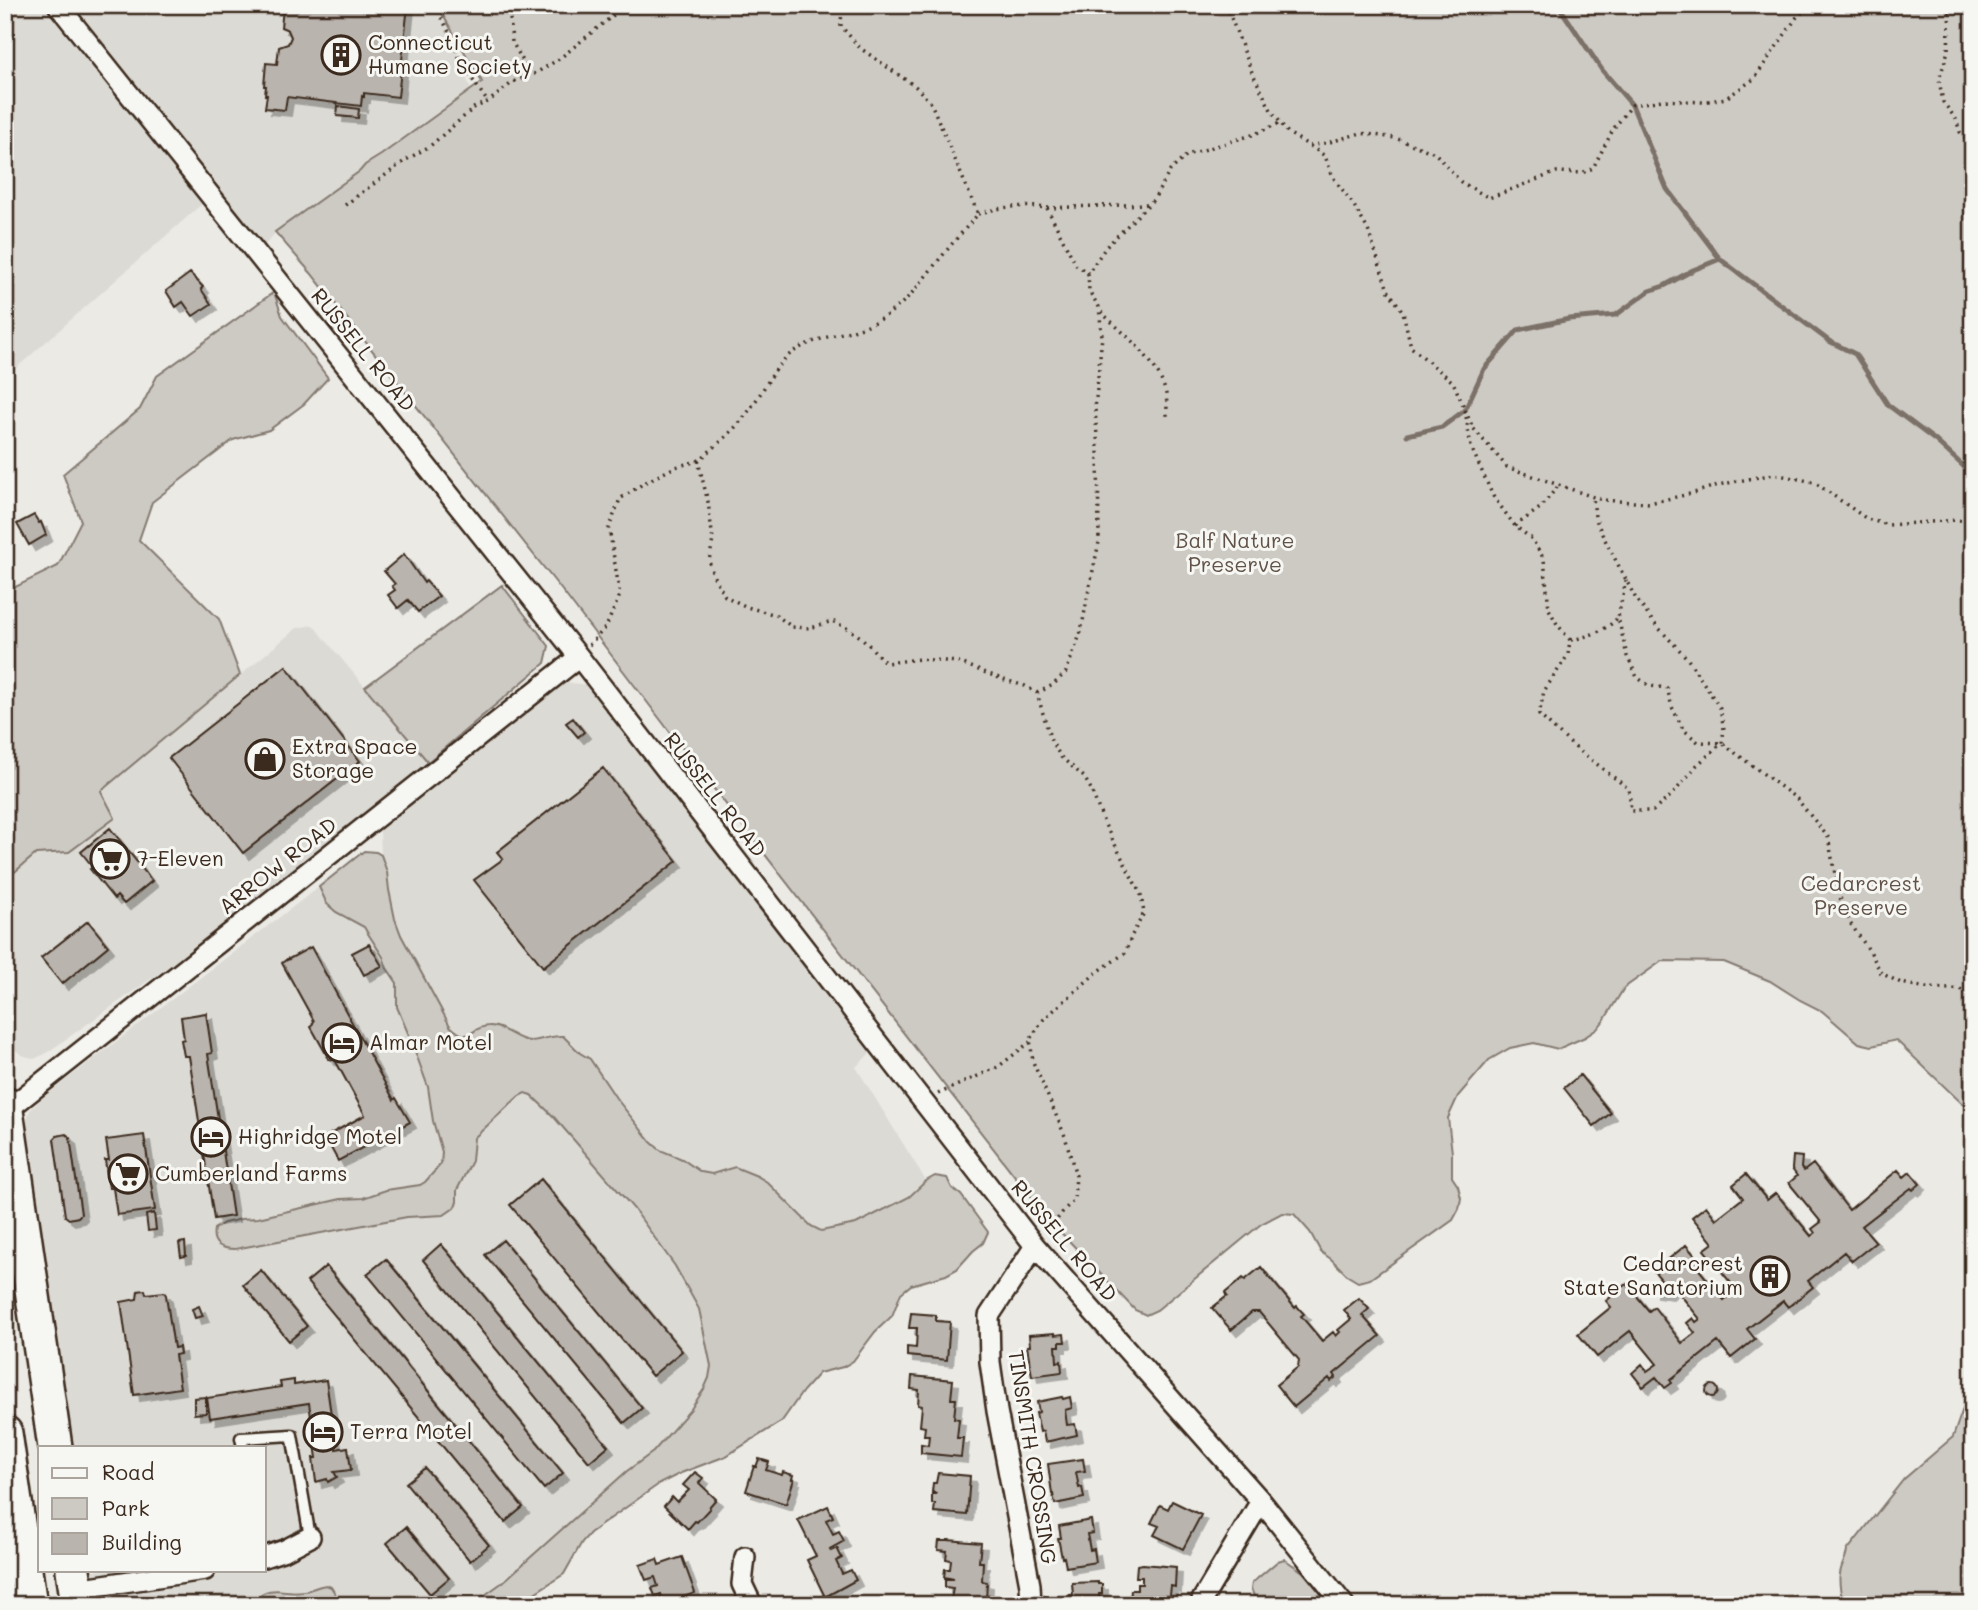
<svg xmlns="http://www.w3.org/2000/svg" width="1978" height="1610" viewBox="0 0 1978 1610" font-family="Mali,sans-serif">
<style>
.built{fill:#dcdad4}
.green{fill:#cdcac4;stroke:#847a71;stroke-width:2}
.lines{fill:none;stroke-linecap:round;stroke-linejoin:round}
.stream{stroke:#7c7167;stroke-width:5}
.building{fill:#bab4ae;stroke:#3b2a1e;stroke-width:2;filter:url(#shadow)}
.service-casing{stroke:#3b2a1e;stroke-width:15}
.minor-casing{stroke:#3b2a1e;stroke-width:24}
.trunk-casing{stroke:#3b2a1e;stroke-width:38}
.path{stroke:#3b2a1e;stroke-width:3.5;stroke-dasharray:2 5;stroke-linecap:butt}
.service{stroke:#f6f6f2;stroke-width:10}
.minor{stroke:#f6f6f2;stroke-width:19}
.trunk{stroke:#f6f6f2;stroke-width:33}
.labels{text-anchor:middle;stroke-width:6;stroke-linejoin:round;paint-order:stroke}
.poi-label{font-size:21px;fill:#3b2a1e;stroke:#f6f6f2;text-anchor:start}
.street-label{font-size:21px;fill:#3b2a1e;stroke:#f6f6f2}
.park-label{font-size:21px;fill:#605248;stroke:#f6f6f2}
</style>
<defs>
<filter id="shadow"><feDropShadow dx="6" dy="6" stdDeviation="0" flood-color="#0004"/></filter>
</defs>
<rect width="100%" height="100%" fill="#ebeae5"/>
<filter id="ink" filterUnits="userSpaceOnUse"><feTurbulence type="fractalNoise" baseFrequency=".0143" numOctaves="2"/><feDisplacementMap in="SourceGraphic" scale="14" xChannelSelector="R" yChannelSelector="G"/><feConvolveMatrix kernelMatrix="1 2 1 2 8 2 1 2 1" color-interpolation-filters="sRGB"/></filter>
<g filter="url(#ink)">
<path class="built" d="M 5,5 L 42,5 L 203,203 L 5,378 Z
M 69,5 L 440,5 L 471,90 L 276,232 L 265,245 Z
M 313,625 L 428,762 L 206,940 L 45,1054 L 34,1059 L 22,1055 L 14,1049 L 5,1006 L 5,880 L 36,854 L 70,852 L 115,818 L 101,791 L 297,628 Z
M 564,682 L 588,685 L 871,1052 L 856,1067 L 926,1181 L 909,1197 L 856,1224 L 821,1231 L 811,1226 L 768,1182 L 735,1167 L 712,1174 L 701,1172 L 682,1159 L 660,1150 L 651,1142 L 616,1098 L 590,1059 L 580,1053 L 563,1036 L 552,1035 L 529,1041 L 491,1025 L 480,1028 L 470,1036 L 465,1036 L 459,1034 L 450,1026 L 401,935 L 395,919 L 389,890 L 387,872 L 381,855 L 380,830 Z
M 319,887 L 327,904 L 336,912 L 364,927 L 367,932 L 384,957 L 387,968 L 397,983 L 397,1007 L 411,1040 L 428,1087 L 433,1121 L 442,1152 L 441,1164 L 425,1182 L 420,1185 L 386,1190 L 363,1198 L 341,1199 L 258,1218 L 241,1219 L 235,1249 L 407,1217 L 444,1215 L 457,1202 L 457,1190 L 472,1161 L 474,1138 L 520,1096 L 525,1093 L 531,1095 L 553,1116 L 634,1209 L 675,1266 L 699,1309 L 711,1366 L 709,1378 L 691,1409 L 653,1452 L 627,1471 L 503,1582 L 471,1605 L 342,1605 L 335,1592 L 315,1587 L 304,1591 L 281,1589 L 255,1600 L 256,1605 L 91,1605 L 86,1570 L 264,1570 L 264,1447 L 69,1447 L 24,1128 L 30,1110 L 41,1099 Z"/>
<path class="green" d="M 437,5 L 1973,5 L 1973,1114 L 1896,1040 L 1872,1046 L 1859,1043 L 1822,1011 L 1800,1000 L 1770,981 L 1724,962 L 1662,961 L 1624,988 L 1605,1019 L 1597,1029 L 1585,1037 L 1558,1049 L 1534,1043 L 1510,1048 L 1489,1060 L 1458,1096 L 1448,1118 L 1452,1153 L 1452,1177 L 1458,1186 L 1461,1198 L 1459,1209 L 1453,1220 L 1370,1279 L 1358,1282 L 1348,1276 L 1331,1259 L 1321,1252 L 1310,1232 L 1294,1214 L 1282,1213 L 1261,1224 L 1157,1310 L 1146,1315 L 1135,1310 L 1049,1220 L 676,740 L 564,593 L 311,273 L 275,232 L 360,171 L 365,165 L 381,155 L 482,82 Z
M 274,292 L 282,316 L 328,378 L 304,404 L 269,430 L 233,440 L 152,502 L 139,540 L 219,619 L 240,675 L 101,791 L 115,818 L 69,852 L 36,854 L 5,880 L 5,592 L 58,566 L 81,521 L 63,474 L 140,409 L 157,376 Z
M 502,585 L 549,646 L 545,663 L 428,762 L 365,687 Z
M 364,851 L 376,852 L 381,855 L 387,872 L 389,890 L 395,919 L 401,935 L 450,1026 C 472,1046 468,1027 489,1026 C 503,1025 517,1041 530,1041 C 542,1041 548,1035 563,1036 L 580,1053 L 590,1059 L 616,1098 L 651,1142 L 660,1150 L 682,1159 L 701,1172 L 712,1174 L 735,1167 L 757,1176 L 767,1182 L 811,1226 L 821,1231 L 856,1224 L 909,1197 L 926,1181 L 935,1176 L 947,1178 L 952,1188 L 961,1195 L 988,1232 L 983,1243 L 973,1251 L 957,1269 L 946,1275 L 911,1285 L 901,1293 L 892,1316 L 875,1332 L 853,1361 L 843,1367 L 819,1373 L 803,1391 L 782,1421 L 726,1456 L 681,1473 L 659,1484 L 590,1533 L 582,1542 L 564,1574 L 533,1594 L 525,1605 L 471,1605 L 503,1582 L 627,1471 L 653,1452 L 691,1409 L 704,1389 L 709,1378 L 711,1366 L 699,1309 L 675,1266 L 634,1209 L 553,1116 L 531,1095 L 525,1093 L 519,1096 L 474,1138 L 472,1161 L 457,1190 L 457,1202 L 454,1208 L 444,1215 L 407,1217 L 235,1249 C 222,1249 211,1245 214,1229 L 224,1223 L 241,1219 L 258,1218 L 341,1199 L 363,1198 L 386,1190 L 420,1185 L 425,1182 L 441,1164 L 442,1152 L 433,1121 L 428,1087 L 411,1040 L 397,1007 L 397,983 L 387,968 L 383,957 L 367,932 L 364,927 L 336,912 L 327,904 L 319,887 Z
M 1973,1390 L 1973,1605 L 1844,1605 C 1841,1595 1838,1584 1840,1574 C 1841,1565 1846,1559 1847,1551 L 1904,1479 L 1953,1437 L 1966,1400 Z
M 1284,1559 L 1303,1572 L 1331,1605 L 1258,1605 L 1251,1589 L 1252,1583 L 1278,1561 Z
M 326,1585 L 331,1587 L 342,1605 L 256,1605 L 255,1600 C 268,1583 287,1594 304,1591 C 311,1590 318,1586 326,1585 Z"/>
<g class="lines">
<path class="stream" d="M 1558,5 L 1602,70 L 1632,105 L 1667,189 L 1720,259 L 1829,341 L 1855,354 L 1888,405 L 1936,441 L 1973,475
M 1407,435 L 1442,427 L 1465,410 L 1484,369 L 1518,330 L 1569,319 L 1616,315 L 1649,291 L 1664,286 L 1693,270 L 1720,259"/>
</g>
<path class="building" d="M 273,5 L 408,5 L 398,97 L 364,93 L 364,97 L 362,96 L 361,106 L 287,97 L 285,110 L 265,108 L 267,95 L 265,95 L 266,86 L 264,86 L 266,63 L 277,64 L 279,47 L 288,44 L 291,37 L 288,30 L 281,27 L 283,9 L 272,8 Z
M 338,106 L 359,109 L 358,118 L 337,116 Z
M 190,273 L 203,287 L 201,289 L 211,304 L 193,316 L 183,302 L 176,307 L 166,291 Z
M 34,515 L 39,523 L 41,522 L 46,535 L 29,545 L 17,524 Z
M 404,554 L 424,583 L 426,581 L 439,596 L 418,612 L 408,600 L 398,608 L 388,595 L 395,590 L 392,586 L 395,584 L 384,571 Z
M 286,666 L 360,761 L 243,853 L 169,758 Z
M 573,718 L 584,732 L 578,737 L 566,723 Z
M 603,768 L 677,861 L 543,967 L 474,880 L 503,859 L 497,852 Z
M 110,828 L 152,881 L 124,904 L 117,896 L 114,899 L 90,869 L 93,867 L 81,852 Z
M 88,921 L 108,946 L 62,984 L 41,958 Z
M 369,944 L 382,966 L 364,975 L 352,953 Z
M 311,947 L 394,1100 L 396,1098 L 410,1122 L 338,1161 L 325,1137 L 365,1115 L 335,1060 L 329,1059 L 311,1027 L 314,1021 L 282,963 L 287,959 L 287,960 Z
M 206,1013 L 212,1053 L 208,1054 L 233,1216 L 214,1219 L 189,1056 L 184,1056 L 181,1040 L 184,1039 L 181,1017 Z
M 1580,1075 L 1611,1113 L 1594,1126 L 1564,1088 Z
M 66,1134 L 70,1137 L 81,1214 L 78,1217 L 69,1219 L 65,1216 L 54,1139 L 57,1136 Z
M 144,1135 L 155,1210 L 117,1215 L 113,1188 L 109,1188 L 105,1160 L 109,1160 L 106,1140 Z
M 1793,1156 L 1802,1157 L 1801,1168 L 1804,1171 L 1813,1164 L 1849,1210 L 1898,1170 L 1904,1177 L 1910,1172 L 1920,1184 L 1913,1190 L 1911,1188 L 1862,1226 L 1876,1242 L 1852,1261 L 1844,1252 L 1808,1281 L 1813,1287 L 1788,1307 L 1783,1301 L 1747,1329 L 1755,1339 L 1731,1358 L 1718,1342 L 1670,1380 L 1672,1383 L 1665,1388 L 1656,1377 L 1643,1387 L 1632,1373 L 1642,1364 L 1647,1371 L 1657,1364 L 1630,1331 L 1597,1357 L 1578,1334 L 1611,1307 L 1606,1301 L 1627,1284 L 1649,1311 L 1654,1307 L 1682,1343 L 1695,1333 L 1687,1323 L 1693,1318 L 1696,1322 L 1700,1319 L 1674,1287 L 1667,1293 L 1651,1291 L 1652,1282 L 1664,1283 L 1654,1271 L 1686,1245 L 1697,1258 L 1692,1261 L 1724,1300 L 1732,1293 L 1735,1297 L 1739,1293 L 1704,1250 L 1713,1243 L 1692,1217 L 1706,1206 L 1716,1219 L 1743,1198 L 1733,1185 L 1746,1174 L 1767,1200 L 1776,1193 L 1811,1236 L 1815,1233 L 1812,1229 L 1821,1222 L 1789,1183 L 1797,1176 L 1792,1169 Z
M 541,1179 L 682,1351 L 652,1376 L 510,1205 Z
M 154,1213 L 156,1230 L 148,1231 L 146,1215 Z
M 503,1240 L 642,1408 L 624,1423 L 485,1255 Z
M 185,1242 L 186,1256 L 181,1257 L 179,1243 Z
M 441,1244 L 608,1446 L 589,1462 L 423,1260 Z
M 386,1259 L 563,1473 L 544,1489 L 367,1274 Z
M 326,1266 L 523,1507 L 505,1522 L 307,1282 Z
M 1261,1267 L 1295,1308 L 1297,1306 L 1304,1314 L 1301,1316 L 1322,1341 L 1333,1332 L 1336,1336 L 1340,1332 L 1338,1330 L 1351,1319 L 1344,1310 L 1359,1298 L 1369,1309 L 1362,1315 L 1380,1336 L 1334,1374 L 1336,1377 L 1331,1381 L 1329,1378 L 1294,1407 L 1276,1385 L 1298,1367 L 1299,1360 L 1259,1312 L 1252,1312 L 1231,1330 L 1212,1308 L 1227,1296 L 1225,1293 L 1243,1278 L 1245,1280 Z
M 261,1270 L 307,1326 L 289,1341 L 243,1285 Z
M 145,1290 L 146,1294 L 164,1292 L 166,1295 L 174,1348 L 179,1347 L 180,1354 L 175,1355 L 180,1388 L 134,1395 L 121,1302 L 137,1299 L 138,1291 Z
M 199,1306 L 203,1316 L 195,1318 L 192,1309 Z
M 911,1313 L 936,1315 L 936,1321 L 950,1322 L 947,1360 L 907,1356 L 907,1347 L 916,1348 L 917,1328 L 909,1328 Z
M 1055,1333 L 1055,1335 L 1064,1334 L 1065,1342 L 1060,1342 L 1060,1346 L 1056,1346 L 1057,1362 L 1061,1361 L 1062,1372 L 1032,1376 L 1027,1346 L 1030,1346 L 1029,1335 Z
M 912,1376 L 953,1380 L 951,1399 L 956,1399 L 954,1418 L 959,1419 L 957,1438 L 963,1438 L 961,1457 L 921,1453 L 921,1444 L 928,1445 L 929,1435 L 924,1435 L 925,1427 L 920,1426 L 922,1406 L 918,1405 L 919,1390 L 911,1389 Z
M 294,1380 L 294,1385 L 326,1380 L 336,1449 L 348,1447 L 351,1470 L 334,1472 L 337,1477 L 328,1482 L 327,1479 L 316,1482 L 313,1458 L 317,1458 L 309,1403 L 210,1418 L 207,1398 L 281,1387 L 280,1382 Z
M1706 1391a6 6 0 1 1 12 0a6 6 0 1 1-12 0Z
M 206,1397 L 206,1413 L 194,1414 L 194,1398 Z
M 1062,1397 L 1063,1399 L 1070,1397 L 1072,1408 L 1065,1410 L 1067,1425 L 1075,1424 L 1077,1435 L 1045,1442 L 1043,1431 L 1040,1432 L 1036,1413 L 1039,1412 L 1037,1402 Z
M 759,1459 L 769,1462 L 766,1470 L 782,1475 L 783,1472 L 793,1475 L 792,1479 L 794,1479 L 786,1504 L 746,1491 L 754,1466 L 756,1467 Z
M 1083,1459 L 1085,1471 L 1076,1472 L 1079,1488 L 1082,1487 L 1084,1498 L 1055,1504 L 1053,1494 L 1052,1494 L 1048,1464 Z
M 425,1468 L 489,1545 L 470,1561 L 406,1483 Z
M 695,1472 L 703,1478 L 699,1483 L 716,1499 L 709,1507 L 710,1508 L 697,1522 L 695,1521 L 688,1529 L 664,1506 L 672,1497 L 677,1502 L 689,1490 L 683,1485 Z
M 938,1473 L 970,1476 L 967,1515 L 934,1512 L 935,1504 L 932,1504 L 932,1494 L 936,1494 L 936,1493 L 932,1492 L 933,1483 L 936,1483 Z
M 1172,1501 L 1201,1515 L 1183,1549 L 1154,1535 L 1159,1526 L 1151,1523 L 1160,1505 L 1168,1509 Z
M 828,1506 L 833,1517 L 826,1520 L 833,1534 L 839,1531 L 844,1541 L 830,1549 L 831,1551 L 837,1548 L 842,1558 L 836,1561 L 842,1574 L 851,1570 L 856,1580 L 825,1597 L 807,1560 L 816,1556 L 798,1520 Z
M 1091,1520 L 1093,1533 L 1087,1534 L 1090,1550 L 1094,1549 L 1096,1562 L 1066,1567 L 1064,1557 L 1062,1558 L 1058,1538 L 1061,1538 L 1059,1526 Z
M 406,1527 L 449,1578 L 430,1594 L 387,1543 Z
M 948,1540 L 981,1543 L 979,1562 L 983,1562 L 982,1581 L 987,1582 L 986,1601 L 990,1601 L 990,1605 L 950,1605 L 953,1588 L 945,1587 L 945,1579 L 954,1579 L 944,1577 L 945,1569 L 950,1569 L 951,1560 L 946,1559 L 947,1551 L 938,1550 L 939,1541 L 948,1541 Z
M 682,1557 L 695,1593 L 664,1604 L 661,1594 L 655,1596 L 652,1588 L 658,1586 L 655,1577 L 646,1580 L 640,1565 L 657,1559 L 659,1565 Z
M 1143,1564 L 1176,1567 L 1175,1587 L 1171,1586 L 1169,1605 L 1134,1605 L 1137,1603 L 1130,1601 L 1131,1590 L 1137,1590 L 1137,1584 L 1142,1584 L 1142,1577 L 1136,1577 L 1137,1565 Z
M 1098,1582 L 1098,1584 L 1102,1584 L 1102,1594 L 1099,1594 L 1099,1605 L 1071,1605 L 1070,1595 L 1073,1595 L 1072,1583 Z
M 197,1600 L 198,1605 L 163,1605 Z"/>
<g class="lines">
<g class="service-casing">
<path id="service" d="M 243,1447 L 241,1438 L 292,1435 L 310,1537"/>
</g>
<g class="minor-casing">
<path id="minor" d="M 58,5 L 579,657 L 1035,1246 L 1261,1501 L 1344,1605
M 6,1111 L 579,657
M 264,1557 L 285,1550 L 310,1537
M 745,1557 L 742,1584 L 752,1605
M 76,1589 L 205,1570
M 1031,1605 L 1030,1585 L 997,1411 L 990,1362 L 989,1316 L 1035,1246
M 1203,1605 L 1202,1600 L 1261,1501"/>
</g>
<g class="trunk-casing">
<path id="trunk" d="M 5,1104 L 55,1447
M 5,1433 L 30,1605
M 73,1570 L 78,1605"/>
</g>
<path class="path" d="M 435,5 L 448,30 L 462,64 L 487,101
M 509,5 L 512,42 L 531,75
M 1226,5 L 1252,72 L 1271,110 L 1288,133 L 1310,146 L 1330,142 L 1361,133 L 1395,138 L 1435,153 L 1461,182 L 1489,198 L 1557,172 L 1582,173 L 1593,168 L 1614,128 L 1632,105 L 1662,100 L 1703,102 L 1726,98 L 1754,79 L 1797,17 L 1811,5
M 1950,5 L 1948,51 L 1939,80 L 1943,102 L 1956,119 L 1960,132 L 1973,146
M 1310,146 L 1325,156 L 1333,177 L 1353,204 L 1368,230 L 1388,290 L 1403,312 L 1411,347 L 1453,382 L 1473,428 L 1507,467 L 1602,500 L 1649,503 L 1694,493 L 1718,485 L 1774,474 L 1814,482 L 1867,519 L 1888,525 L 1957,520 L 1973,521
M 345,205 L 406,160 L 430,146 L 475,107 L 488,102 L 513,82 L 536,73 L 559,59 L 626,5
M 1047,208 L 1147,204
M 978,214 C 1002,206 1023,205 1047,208 L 1076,265 L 1088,273
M 1101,312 C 1125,335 1158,360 1166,394 C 1167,401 1167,409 1167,416
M 1465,410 L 1471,447 L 1493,496 L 1515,526 L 1532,539 L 1544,559 L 1549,609 L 1557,624 L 1570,640 L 1568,655 L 1544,691 L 1539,715 L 1572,745 L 1629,789 L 1631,811 L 1653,811 L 1673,794 L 1697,765 L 1722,743 L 1724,729 L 1720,708 L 1687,658 L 1654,623 L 1636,599 L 1602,534 L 1595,517 L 1593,497
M 698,461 C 716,446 734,431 748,412 C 761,395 773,369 789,355 C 818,332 858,336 888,314 C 911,299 925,276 943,255 C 954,241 966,228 978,214 L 931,103 L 916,87 L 860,48 L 841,26 L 842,5
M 1515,526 L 1540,508 L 1559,485
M 1626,580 L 1618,617 L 1627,656 L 1637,677 L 1645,683 L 1651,686 L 1667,688 L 1672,707 L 1683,729 L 1691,736 L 1698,742 L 1722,743 L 1797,799 L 1828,837 L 1839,895 L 1850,923 L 1871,953 L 1881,973 L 1901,983 L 1926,988 L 1973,990
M 1571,640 C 1587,637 1608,630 1618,617
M 589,645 L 606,627 L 620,595 L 609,528 L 620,499 L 644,483 L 675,467 L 698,461 L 708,502 L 713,540 L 709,561 L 713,575 L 725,596 L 747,607 L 776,615 L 792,627 L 811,628 L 832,621 C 844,626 857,633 866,642 C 873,649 878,656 886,663 L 920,659 L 958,662 L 1002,679 L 1025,686 L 1037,693 L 1051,741 L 1061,757 L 1084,777 L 1091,789 L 1104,823 L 1141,895 L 1144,913 L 1132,935 L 1125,953 L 1096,973 L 1044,1019 L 1030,1039 L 1033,1062 L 1065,1136 L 1076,1176 L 1074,1200 L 1064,1210 L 1047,1233
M 1037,693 L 1053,685 L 1066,672 L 1081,632 L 1088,594 L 1099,542 L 1098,449 L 1095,409 L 1102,336 L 1099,307 L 1089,291 L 1088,273 L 1106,247 L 1154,199 L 1170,171 L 1187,155 L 1252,135 L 1280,123
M 938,1094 L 998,1067 L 1030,1042"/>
<use href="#service" class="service"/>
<use href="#minor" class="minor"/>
<use href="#trunk" class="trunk"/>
</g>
</g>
<defs>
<g id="building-ring" transform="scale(2.0125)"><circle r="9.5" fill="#f6f6f2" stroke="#3b2a1e" stroke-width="1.5"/><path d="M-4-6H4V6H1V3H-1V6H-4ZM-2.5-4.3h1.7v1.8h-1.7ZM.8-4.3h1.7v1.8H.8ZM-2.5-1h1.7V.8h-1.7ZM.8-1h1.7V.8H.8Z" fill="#3b2a1e"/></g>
<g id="shop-ring" transform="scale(2.0125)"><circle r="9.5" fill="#f6f6f2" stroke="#3b2a1e" stroke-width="1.5"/><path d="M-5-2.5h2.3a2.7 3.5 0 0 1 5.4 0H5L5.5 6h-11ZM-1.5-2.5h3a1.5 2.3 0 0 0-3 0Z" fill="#3b2a1e"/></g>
<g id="supermarket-ring" transform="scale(2.0125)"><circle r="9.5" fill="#f6f6f2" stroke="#3b2a1e" stroke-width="1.5"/><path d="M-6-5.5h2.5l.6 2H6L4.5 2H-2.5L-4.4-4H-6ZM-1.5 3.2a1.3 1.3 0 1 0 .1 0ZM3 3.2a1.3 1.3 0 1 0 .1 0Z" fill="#3b2a1e"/></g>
<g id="hotel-ring" transform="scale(2.0125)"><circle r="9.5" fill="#f6f6f2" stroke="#3b2a1e" stroke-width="1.5"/><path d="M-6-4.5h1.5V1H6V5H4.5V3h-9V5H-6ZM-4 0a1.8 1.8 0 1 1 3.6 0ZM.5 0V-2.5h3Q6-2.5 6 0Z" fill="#3b2a1e"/></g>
</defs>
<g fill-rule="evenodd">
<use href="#building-ring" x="341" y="55"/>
<use href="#shop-ring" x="265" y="759"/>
<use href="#supermarket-ring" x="110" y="859"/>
<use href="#hotel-ring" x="342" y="1043"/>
<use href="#hotel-ring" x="211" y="1137"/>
<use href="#supermarket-ring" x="128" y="1174"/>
<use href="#building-ring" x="1770" y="1276"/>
<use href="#hotel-ring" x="323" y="1432"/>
</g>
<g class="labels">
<g class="poi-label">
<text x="368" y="50">Connecticut<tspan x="368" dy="24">Humane Society</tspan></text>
<text x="292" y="754">Extra Space<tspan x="292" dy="24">Storage</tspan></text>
<text x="137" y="866">7-Eleven</text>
<text x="369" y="1050">Almar Motel</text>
<text x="238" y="1144">Highridge Motel</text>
<text x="155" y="1181">Cumberland Farms</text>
<text x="1743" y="1271" text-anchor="end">Cedarcrest<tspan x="1743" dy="24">State Sanatorium</tspan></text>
<text x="350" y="1439">Terra Motel</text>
</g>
<g class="street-label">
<text transform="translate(363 350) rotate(51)" y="7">RUSSELL ROAD</text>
<text transform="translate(715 795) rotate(52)" y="7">RUSSELL ROAD</text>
<text transform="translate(278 866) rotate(-38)" y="7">ARROW ROAD</text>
<text transform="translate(1064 1241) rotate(50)" y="7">RUSSELL ROAD</text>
<text transform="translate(1032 1457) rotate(81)" y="7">TINSMITH CROSSING</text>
</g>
<g class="park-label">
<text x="1235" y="548">Balf Nature<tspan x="1235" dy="24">Preserve</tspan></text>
<text x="1861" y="891">Cedarcrest<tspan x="1861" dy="24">Preserve</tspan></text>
</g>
</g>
<rect width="1978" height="1610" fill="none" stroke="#f6f6f2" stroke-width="28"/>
<rect x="14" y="14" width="1950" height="1582" fill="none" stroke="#3b2a1e" stroke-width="2.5" filter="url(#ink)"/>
<rect x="38" y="1446" width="228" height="126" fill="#f6f6f2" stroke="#aba49d" stroke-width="2"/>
<rect x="52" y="1468" width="35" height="10" fill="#f6f6f2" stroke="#aba49d" stroke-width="2"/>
<text x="102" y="1480" font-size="21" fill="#3b2a1e">Road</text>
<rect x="52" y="1498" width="35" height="21" fill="#cdcac4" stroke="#aba49d" stroke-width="2"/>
<text x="102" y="1516" font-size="21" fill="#3b2a1e">Park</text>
<rect x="52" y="1533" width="35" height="21" fill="#bab4ae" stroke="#aba49d" stroke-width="2"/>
<text x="102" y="1550" font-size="21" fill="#3b2a1e">Building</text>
</svg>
